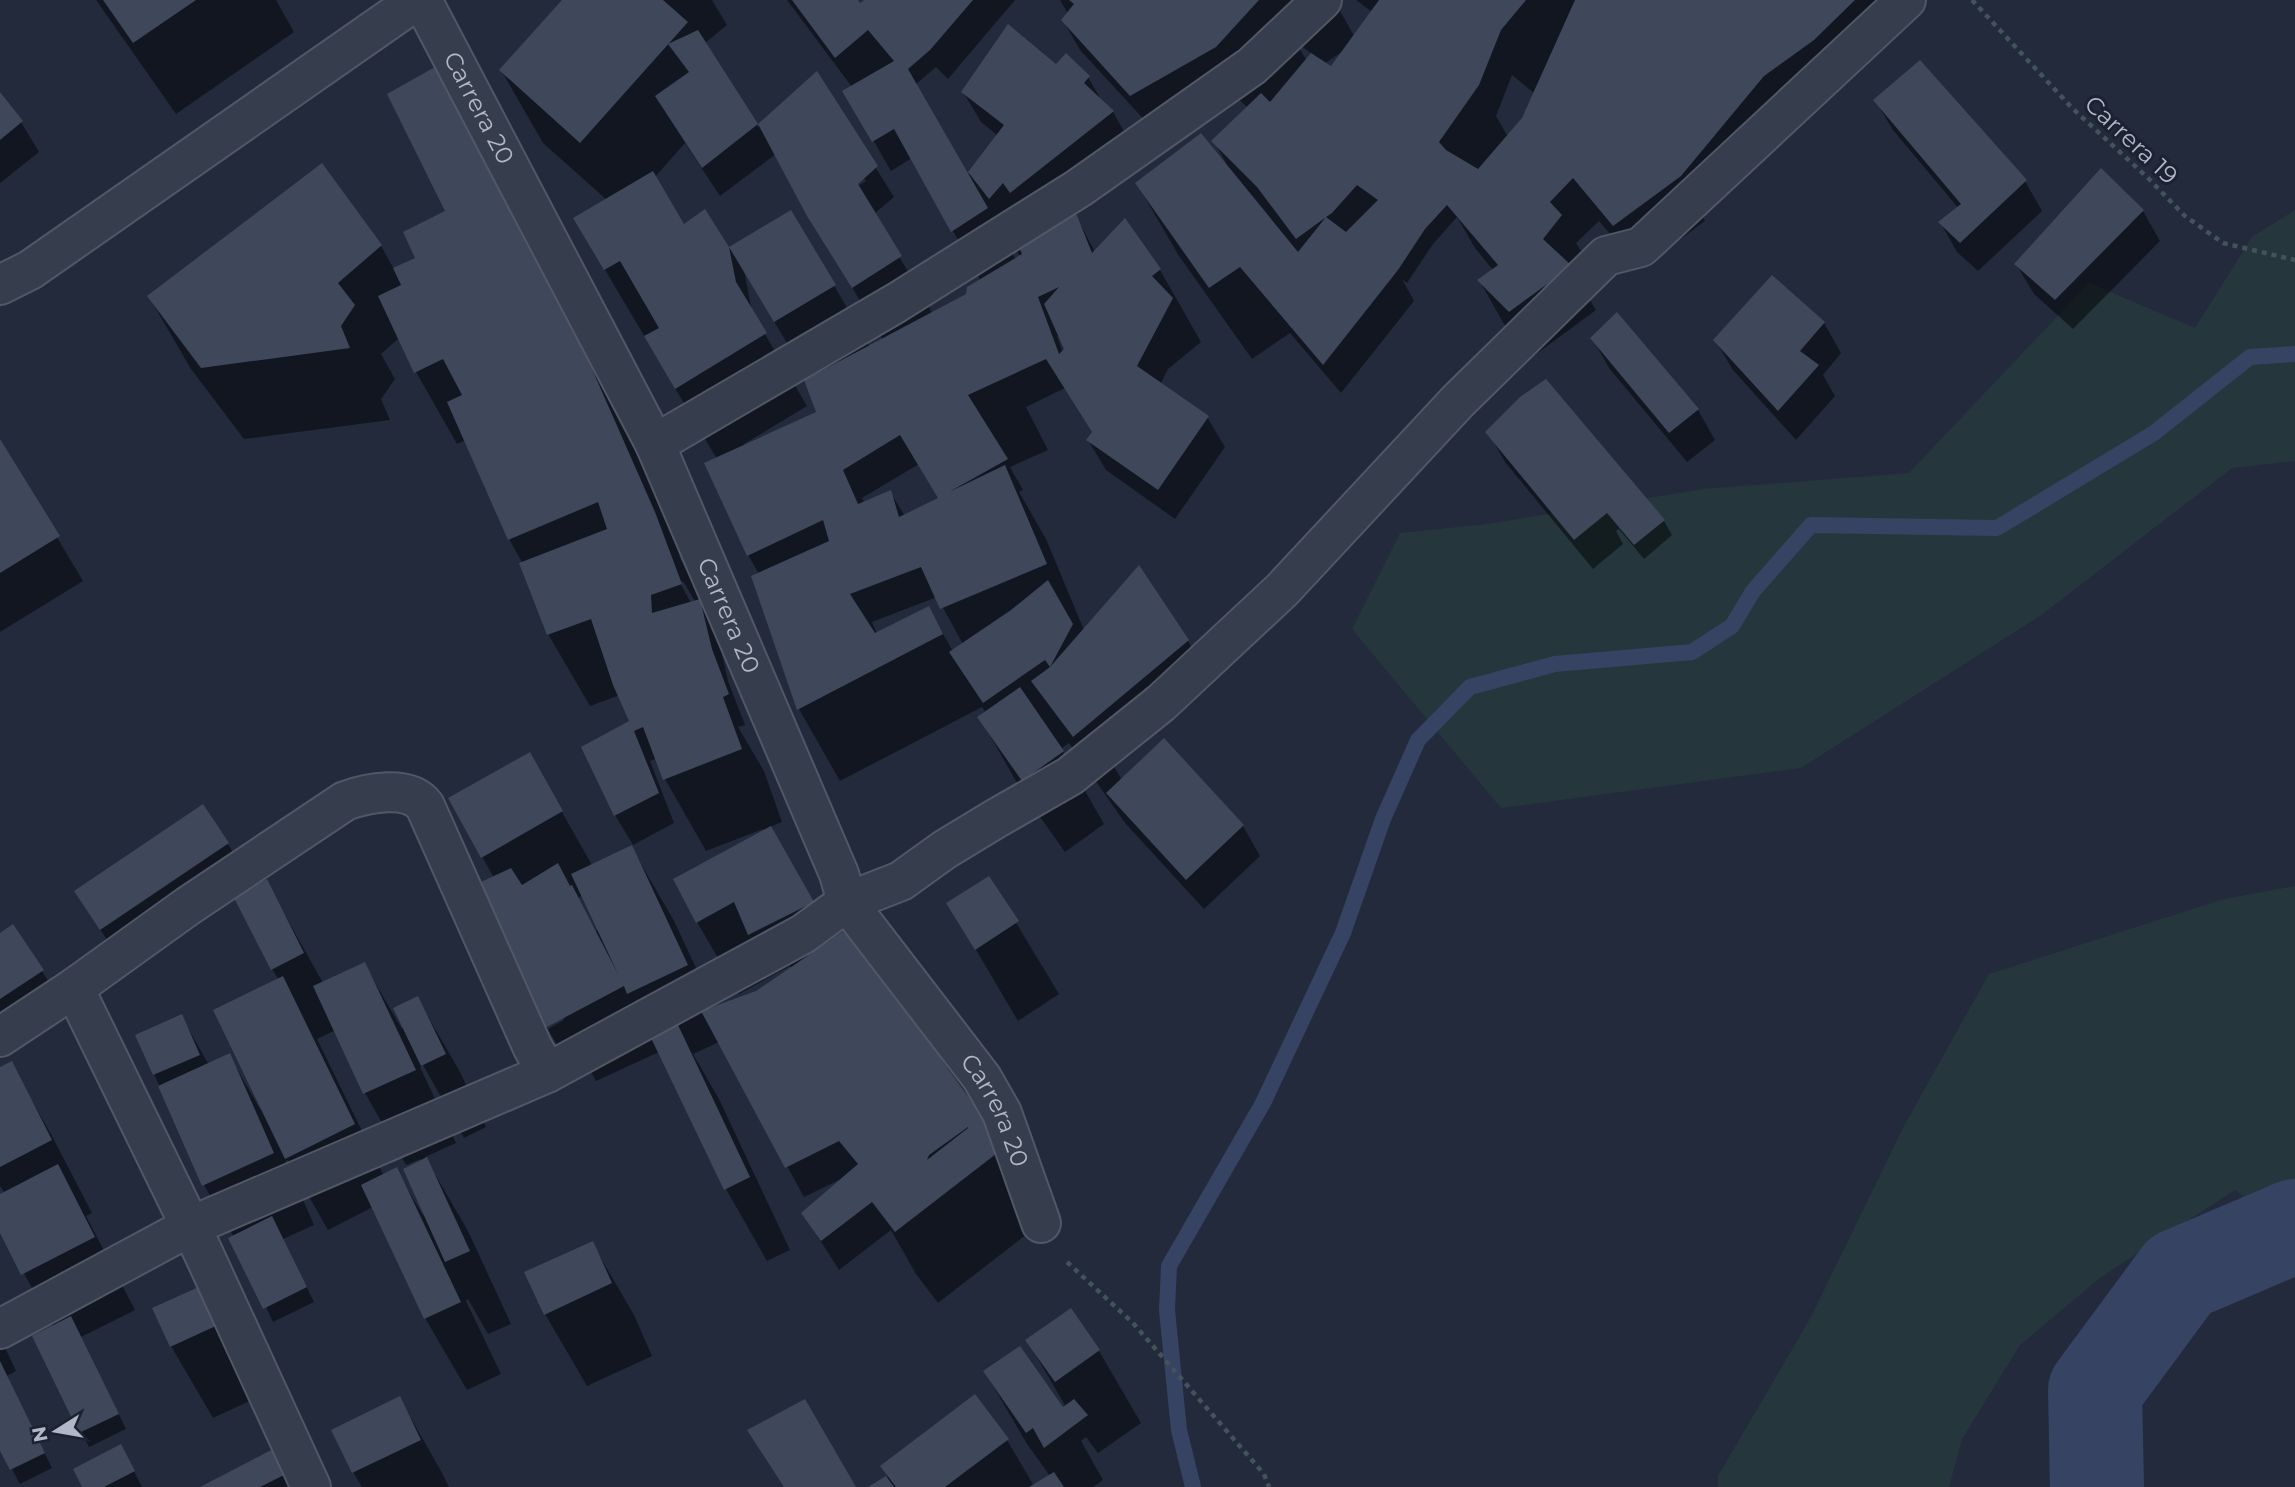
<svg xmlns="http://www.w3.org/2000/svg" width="2295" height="1487" viewBox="0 0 2295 1487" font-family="Montserrat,sans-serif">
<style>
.green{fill:#25373d}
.shadow{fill:#0007;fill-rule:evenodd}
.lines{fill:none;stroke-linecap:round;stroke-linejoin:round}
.stream{stroke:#364363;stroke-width:16}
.river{stroke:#364363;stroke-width:94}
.building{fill:#3f485b;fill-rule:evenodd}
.minor-casing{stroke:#525767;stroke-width:42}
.path{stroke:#42545a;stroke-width:4.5;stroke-dasharray:5 5;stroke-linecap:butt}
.minor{stroke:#363d4c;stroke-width:38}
.labels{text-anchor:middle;stroke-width:6;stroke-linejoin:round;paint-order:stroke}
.street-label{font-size:24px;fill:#b2b7c8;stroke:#1c2231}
</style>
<rect width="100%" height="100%" fill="#232a3c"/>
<path class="green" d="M 2295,210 L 2295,461 L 2232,468 L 2040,616 L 1801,768 L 1501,808 L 1352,629 L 1400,533 L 1487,524 L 1704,489 L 1909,473 L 2089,283 L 2195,328 L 2252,237 Z
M 2295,886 L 2295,1237 L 2235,1190 L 2101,1277 L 2020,1345 L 1962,1439 L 1949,1487 L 1718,1487 L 1718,1476 L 1811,1317 L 1904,1126 L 1989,974 L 2224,899 Z"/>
<path class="shadow" d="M 96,0 L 276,0 L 294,32 L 176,114 Z
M 564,0 L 712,0 L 727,25 L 705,43 L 758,127 L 817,74 L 894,197 L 874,214 L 933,314 L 967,296 L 981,281 L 912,158 L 891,171 L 845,91 L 852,87 L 787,0 L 857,0 L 860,5 L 867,0 L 1015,0 L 948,79 L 936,67 L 915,85 L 968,175 L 997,135 L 981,122 L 963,92 L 1056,66 L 1088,77 L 1103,103 L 1113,112 L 1130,142 L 1130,149 L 1076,216 L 1095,252 L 1125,220 L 1160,270 L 1201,342 L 1168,369 L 1160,385 L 1207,417 L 1225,447 L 1175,519 L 1106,470 L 1088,440 L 1093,433 L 1065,388 L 1026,407 L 1048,450 L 1010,467 L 1023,490 L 1019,492 L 1046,539 L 1084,630 L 1188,641 L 1205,671 L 1107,755 L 1122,780 L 1164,741 L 1243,826 L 1260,856 L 1204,909 L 1125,823 L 1069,743 L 1061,749 L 1104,824 L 1065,852 L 1021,790 L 980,718 L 986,713 L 982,707 L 840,781 L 799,709 L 759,574 L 748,555 L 717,459 L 575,219 L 607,200 L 543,143 L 501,70 ZM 685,143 L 720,196 L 776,154 L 864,178 L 866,181 L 810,216 L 883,340 L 870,347 L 791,212 L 728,249 L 682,225 L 655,177 ZM 1007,240 L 1021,257 L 1016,260 L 1006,242 ZM 744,270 L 808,379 L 827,429 L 745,446 L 744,444 L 807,406 L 752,312 ZM 1060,335 L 1067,350 L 1063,353 L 1057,336 ZM 919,464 L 940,499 L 905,516 L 890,492 L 865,504 L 862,498 ZM 937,597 L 963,644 L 953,651 L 928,608 L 877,634 L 872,622 Z
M 1060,0 L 1334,0 L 1354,36 L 1372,12 L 1356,0 L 1898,0 L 1697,207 L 1705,221 L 1640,269 L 1599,221 L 1576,243 L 1586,259 L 1574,274 L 1596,310 L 1535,355 L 1504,324 L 1479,280 L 1493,270 L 1475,248 L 1457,217 L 1433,244 L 1407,283 L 1402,279 L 1414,301 L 1341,393 L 1290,333 L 1252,359 L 1179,256 L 1137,184 L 1225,164 L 1226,163 L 1214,141 L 1248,108 L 1222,83 L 1149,125 L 1080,50 L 1063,20 L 1068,14 ZM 1295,41 L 1312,54 L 1307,61 ZM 1343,51 L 1337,73 L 1324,64 ZM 1512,75 L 1535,94 L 1523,119 L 1508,137 L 1496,116 Z
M 441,66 L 622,418 L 681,555 L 679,556 L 717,631 L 728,681 L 745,725 L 738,727 L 764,771 L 782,822 L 770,827 L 833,940 L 850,929 L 1045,1220 L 938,1303 L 916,1274 L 891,1230 L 839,1270 L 803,1213 L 843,1178 L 804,1197 L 719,1042 L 693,1054 L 719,1099 L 790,1250 L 767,1261 L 726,1189 L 659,1052 L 596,1081 L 578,1049 L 564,1057 L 548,1029 L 564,1020 L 563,1017 L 547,1027 L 483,883 L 494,878 L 450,799 L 529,754 L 592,865 L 631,847 L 673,919 L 715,1008 L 757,992 L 792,969 L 790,966 L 739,994 L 697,922 L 764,831 L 763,829 L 706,851 L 665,779 L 657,758 L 650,761 L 674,823 L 633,845 L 615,815 L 632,722 L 620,695 L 590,706 L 548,634 L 523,564 L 509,539 L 466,440 L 457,444 L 416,372 L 399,338 L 381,354 L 395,379 L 381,399 L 390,420 L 244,439 L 191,369 L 149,297 L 381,246 L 394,269 L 417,258 L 448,212 ZM 683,581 L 696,603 L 691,603 L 680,583 ZM 583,895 L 599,929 L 596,931 L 578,898 ZM 641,1020 L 654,1038 L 650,1040 Z
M 0,95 L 21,122 L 39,152 L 0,183 Z
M 1875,100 L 2025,181 L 2042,211 L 1978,271 L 1957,252 L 1940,222 L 1959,209 L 1893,130 Z
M 2143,211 L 2160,241 L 2073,329 L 2034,294 L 2016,264 Z
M 1617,315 L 1698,410 L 1715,440 L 1687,462 L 1609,368 L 1592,338 Z
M 1824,323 L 1841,353 L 1823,375 L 1835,396 L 1796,440 L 1733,370 L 1715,340 Z
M 1488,432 L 1664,521 L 1672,535 L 1644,559 L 1619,529 L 1616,531 L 1623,544 L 1593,569 L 1505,462 Z
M 0,442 L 83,581 L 0,632 Z
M 228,844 L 245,873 L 119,959 L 76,891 Z
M 989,878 L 1059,994 L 1018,1021 L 949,904 Z
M 266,881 L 323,983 L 364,964 L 402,1029 L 417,998 L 459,1070 L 486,1127 L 464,1138 L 423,1065 L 420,1067 L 456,1143 L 425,1157 L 468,1231 L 511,1324 L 488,1334 L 468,1299 L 466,1301 L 501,1374 L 467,1390 L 425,1318 L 373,1207 L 328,1230 L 288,1160 L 286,1161 L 314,1225 L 283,1239 L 314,1302 L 273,1322 L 234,1237 L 204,1185 L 137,1036 L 181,1016 L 209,1065 L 229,1055 L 260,1109 L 263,1108 L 279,980 L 272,969 ZM 336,1030 L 365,1093 L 406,1165 L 421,1159 L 425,1214 L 423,1215 L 396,1170 L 384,1176 L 317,1039 Z
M 0,935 L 42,971 L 60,1000 L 0,1041 Z
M 11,1064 L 52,1136 L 92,1213 L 86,1216 L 135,1310 L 81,1337 L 126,1429 L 89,1447 L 34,1336 L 53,1327 L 0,1229 L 0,1196 L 5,1193 L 0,1186 L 0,1069 Z
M 592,1243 L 634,1315 L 652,1356 L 587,1386 L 545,1314 L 526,1273 Z
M 200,1288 L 258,1397 L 213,1418 L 171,1346 Z
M 1070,1311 L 1099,1351 L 1141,1423 L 1098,1453 L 1086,1437 L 1081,1441 L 1103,1480 L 1093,1487 L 871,1487 L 888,1477 L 882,1466 L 1007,1440 L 1034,1486 L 1050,1476 L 1027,1444 L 985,1372 L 1063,1409 L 1066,1407 L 1027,1340 Z
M 0,1337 L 16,1371 L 7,1376 L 52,1468 L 20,1484 L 0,1447 Z
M 400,1399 L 441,1471 L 449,1487 L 362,1487 L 353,1472 L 333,1430 Z
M 276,1450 L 298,1487 L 204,1487 Z
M 129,1461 L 142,1487 L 84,1487 Z"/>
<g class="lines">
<path class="stream" d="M 1193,1487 L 1179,1430 L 1167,1310 L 1169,1266 L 1263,1103 L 1343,933 L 1383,819 L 1418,740 L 1470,687 L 1555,664 L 1692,652 L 1732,626 L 1753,591 L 1811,525 L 1997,528 L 2154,433 L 2250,357 L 2295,354"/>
<path class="river" d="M 2097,1487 L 2095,1390 L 2180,1275 L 2295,1226"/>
</g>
<path class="building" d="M 103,0 L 196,0 L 133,43 Z
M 562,0 L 663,0 L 688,22 L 580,143 L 499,70 Z
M 792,0 L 858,0 L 860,3 L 864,0 L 973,0 L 930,50 L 908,69 L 988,208 L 951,232 L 894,129 L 872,142 L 842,91 L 894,61 L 868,30 L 835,58 Z
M 1069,0 L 1259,0 L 1216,47 L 1130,96 L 1061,20 L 1074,4 Z
M 1379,0 L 1526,0 L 1501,30 L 1479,85 L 1439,142 L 1446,150 L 1478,169 L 1522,118 L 1575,0 L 1855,0 L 1814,40 L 1764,76 L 1681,176 L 1613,226 L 1573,178 L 1550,202 L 1562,215 L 1543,239 L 1572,266 L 1509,312 L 1477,280 L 1498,265 L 1447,205 L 1425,229 L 1398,270 L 1323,365 L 1240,267 L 1209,288 L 1135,183 L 1201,133 L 1298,252 L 1326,217 L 1346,232 L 1378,200 L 1357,185 L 1332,213 L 1329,215 L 1296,239 L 1257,187 L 1211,141 L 1261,93 L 1270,102 L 1311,53 L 1331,66 Z
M 1008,24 L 1056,64 L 1066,53 L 1090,76 L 1084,83 L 1114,111 L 1010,193 L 1003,183 L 989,199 L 968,172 L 1004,125 L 961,92 Z
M 698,30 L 758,124 L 702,168 L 655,96 L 689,72 L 668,44 Z
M 1920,60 L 2027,180 L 1960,243 L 1938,222 L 1961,204 L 1873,100 Z
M 442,63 L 581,344 L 655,512 L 682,584 L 651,595 L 652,613 L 700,599 L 712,649 L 729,694 L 723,697 L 742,749 L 663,780 L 643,727 L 634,731 L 659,793 L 614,816 L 581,747 L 629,721 L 613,685 L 591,619 L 547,635 L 519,563 L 607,529 L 598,502 L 508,540 L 447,402 L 462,395 L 443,359 L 414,373 L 378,296 L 401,285 L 393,268 L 415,258 L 403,232 L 445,211 L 387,94 Z
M 817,71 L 878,166 L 858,184 L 902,256 L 852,288 L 807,216 L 758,124 Z
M 0,92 L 23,121 L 0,140 Z
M 322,163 L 382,245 L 338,283 L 355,305 L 341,326 L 350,348 L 201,368 L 147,296 Z
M 2101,168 L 2144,210 L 2055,300 L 2014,264 Z
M 653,171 L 684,224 L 705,209 L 729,247 L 736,282 L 767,333 L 675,389 L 644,336 L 659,328 L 620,261 L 604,270 L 573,218 Z
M 791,210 L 836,285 L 774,322 L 729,247 Z
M 1076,213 L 1092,253 L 1125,218 L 1161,269 L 1152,276 L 1173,298 L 1137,366 L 1209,416 L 1158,490 L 1086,440 L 1092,432 L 1046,359 L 968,395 L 1008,459 L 949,492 L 1005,465 L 1047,564 L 940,609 L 921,567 L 850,594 L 875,633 L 929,606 L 943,634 L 797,710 L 751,576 L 829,541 L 823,520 L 747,556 L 704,463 L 816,412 L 804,380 L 966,294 L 967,287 L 1022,254 L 1019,247 ZM 1059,287 L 1044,304 L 1064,349 L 1059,354 L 1038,297 ZM 900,435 L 938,498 L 899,517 L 891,490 L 858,504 L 843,470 Z
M 1772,275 L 1825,322 L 1800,351 L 1819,365 L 1778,411 L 1713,340 Z
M 1617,312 L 1699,409 L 1669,433 L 1590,338 Z
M 1546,379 L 1665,520 L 1634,545 L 1607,513 L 1574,540 L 1485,432 L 1520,397 Z
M 0,439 L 60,536 L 0,573 Z
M 1139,565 L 1189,640 L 1073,737 L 1031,681 L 1050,667 L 1045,660 L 983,703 L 949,652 L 1011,610 L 1048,580 L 1073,624 L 1050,667 Z
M 1020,687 L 1064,751 L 1022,781 L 977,717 Z
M 1164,738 L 1244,825 L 1186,880 L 1106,793 Z
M 530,752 L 563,811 L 481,858 L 448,798 Z
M 203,804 L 229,843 L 100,930 L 74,891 Z
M 771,826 L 814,902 L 748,935 L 734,902 L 696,923 L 673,879 Z
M 632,845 L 688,965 L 627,994 L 624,986 L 545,1028 L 481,882 L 511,868 L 522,885 L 558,863 L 570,886 L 572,885 L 618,974 L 571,874 Z
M 989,876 L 1019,921 L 975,950 L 946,903 Z
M 267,879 L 304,953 L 271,970 L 233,896 Z
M 13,924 L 44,970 L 0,999 L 0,933 Z
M 851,926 L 948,1069 L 1005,1147 L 895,1232 L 872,1202 L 821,1241 L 801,1213 L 858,1164 L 839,1141 L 785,1168 L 701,1011 L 756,991 ZM 968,1127 L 968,1128 L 927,1160 L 929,1155 Z
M 365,962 L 416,1070 L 363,1094 L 313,986 Z
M 283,976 L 355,1124 L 285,1159 L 213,1010 Z
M 418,996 L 446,1054 L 421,1066 L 393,1008 Z
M 182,1014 L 200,1055 L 153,1075 L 135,1035 Z
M 678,1025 L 750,1177 L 724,1190 L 651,1038 Z
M 230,1053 L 274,1153 L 202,1186 L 158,1086 Z
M 12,1061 L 52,1140 L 0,1167 L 0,1067 Z
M 427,1157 L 470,1251 L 445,1262 L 403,1169 Z
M 58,1164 L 95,1237 L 21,1275 L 0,1233 L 0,1194 Z
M 397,1167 L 461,1302 L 424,1319 L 361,1185 Z
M 272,1216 L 307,1287 L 263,1309 L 228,1238 Z
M 593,1241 L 612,1283 L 544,1315 L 524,1272 Z
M 201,1286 L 218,1325 L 170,1347 L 152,1308 Z
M 1071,1308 L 1100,1350 L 1055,1382 L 1025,1340 Z
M 71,1316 L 119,1414 L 79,1433 L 32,1336 Z
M 1020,1346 L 1063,1407 L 1074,1399 L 1088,1415 L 1044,1448 L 1033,1428 L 1026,1433 L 983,1371 Z
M 0,1361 L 45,1453 L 10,1470 L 0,1451 Z
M 975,1394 L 1009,1439 L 945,1487 L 896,1487 L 880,1466 Z
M 400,1396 L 421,1440 L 352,1473 L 331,1430 Z
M 805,1399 L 856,1487 L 784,1487 L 747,1430 Z
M 121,1444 L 135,1471 L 104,1487 L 82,1487 L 73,1469 Z
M 277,1447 L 290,1472 L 260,1487 L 200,1487 Z
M 1054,1472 L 1064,1487 L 1029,1487 Z
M 886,1476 L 894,1487 L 868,1487 Z"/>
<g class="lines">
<g class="minor-casing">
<g id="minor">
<path id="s1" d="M 422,0 L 655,444 L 839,874 L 847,902 L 982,1078 L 1002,1113 L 1041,1223"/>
<path d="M 0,285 L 30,270 L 417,0"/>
<path d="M 655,444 L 896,303 L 1079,188 L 1252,66 L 1322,0"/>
<path d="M 74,988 L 202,1250 L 311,1487"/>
<path d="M 0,1037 L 74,988 L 188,906 L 345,801 C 367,793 409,784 425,806 L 532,1046 L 547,1073"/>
<path d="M 0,1329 L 189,1227 L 547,1073 L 803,934 L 847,902 L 901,881 L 944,850 L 995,819 L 1070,776 L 1161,703 L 1282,590 L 1458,401 L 1606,256 L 1641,247 L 1906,0"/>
</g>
</g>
<path class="path" d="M 1972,0 L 2072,108 L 2147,177 L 2185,216 L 2223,243 L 2295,260
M 1067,1262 L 1133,1323 L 1264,1474 L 1269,1487"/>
<use href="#minor" class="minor"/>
</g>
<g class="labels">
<g class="street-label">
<text dy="8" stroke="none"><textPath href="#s1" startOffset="122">Carrera 20</textPath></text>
<text transform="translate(2131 140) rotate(43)" y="8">Carrera 19</text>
<text dy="8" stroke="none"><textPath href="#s1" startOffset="688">Carrera 20</textPath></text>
<text dy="8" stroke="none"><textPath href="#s1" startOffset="1255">Carrera 20</textPath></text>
</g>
</g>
<g transform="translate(56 1431) rotate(259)" stroke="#1c2231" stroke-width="5" paint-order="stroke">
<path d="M0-5L12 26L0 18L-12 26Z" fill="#b2b7c8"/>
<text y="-10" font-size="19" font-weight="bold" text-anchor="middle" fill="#b2b7c8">N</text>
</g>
</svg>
